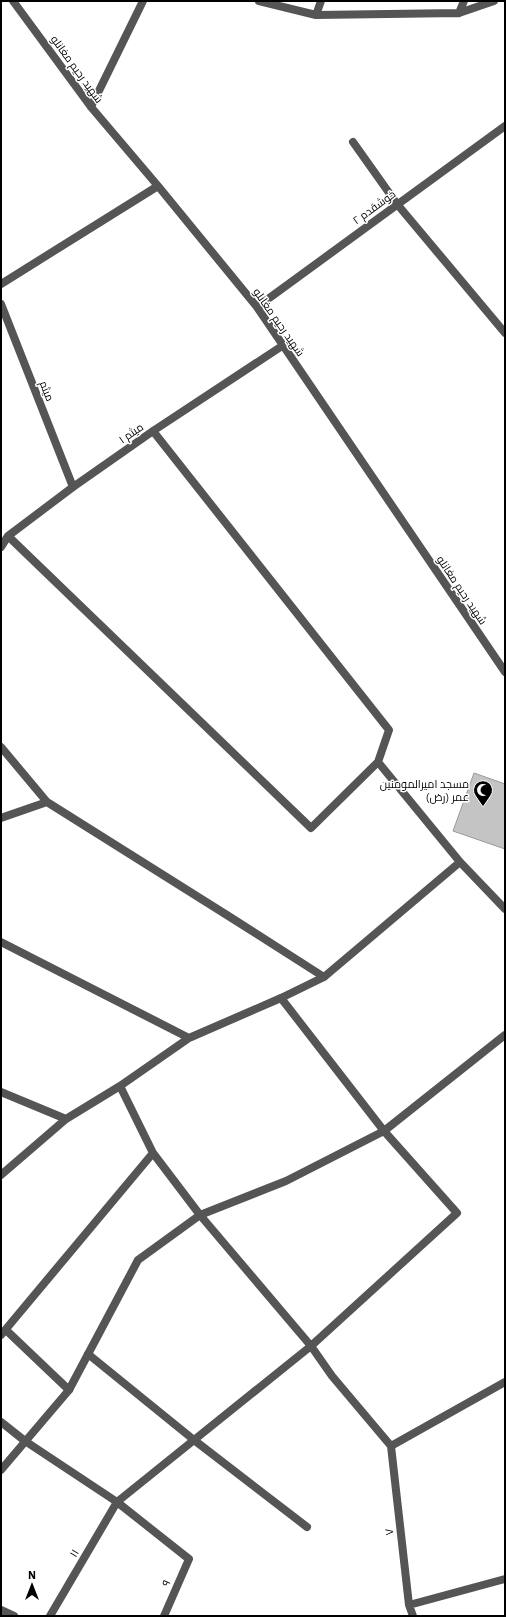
<svg xmlns="http://www.w3.org/2000/svg" width="506" height="1617" viewBox="0 0 506 1617" font-family="'IBM Plex Sans',Cairo,sans-serif">
<style>
.building{fill:#c4c4c4;stroke:#999}
.lines{fill:none;stroke-linecap:round;stroke-linejoin:round}
.lane{stroke:#555;stroke-width:8}
.street{stroke:#555;stroke-width:8}
.labels{text-anchor:middle;stroke-width:3;stroke-linejoin:round;paint-order:stroke}
.street-label{font-size:11px;fill:#000;stroke:#fff}
.poi-label{font-size:11px;fill:#000;stroke:#fff;text-anchor:end}
</style>
<rect width="100%" height="100%" fill="#fff"/>
<path class="building" d="M 474,773 L 505,784 L 505,849 L 453,831 Z"/>
<g class="lines">
<path class="lane" d="M 6,1330 L 69,1390
M 88,1354 L 194,1440 L 307,1527"/>
<path class="street" d="M 13,1 L 91,107 L 158,186 L 257,307 L 505,672
M 259,1 L 316,15 L 459,13 L 494,1
M 459,13 L 464,1
M 316,15 L 321,1
M 91,107 L 143,1
M 353,142 L 397,204 L 505,333
M 1,284 L 158,186
M 1,304 L 73,487
M 257,307 L 505,126
M 153,431 L 389,730 L 378,762 L 460,862
M 8,536 L 311,828 L 378,762
M 1,547 L 8,536 L 73,487 L 153,431 L 282,346
M 1,747 L 47,802 L 230,917 L 324,977 L 281,998 L 189,1038 L 120,1086 L 66,1119 L 1,1175
M 1,818 L 47,802
M 1,942 L 189,1038
M 324,977 L 460,862 L 505,909
M 281,998 L 384,1131 L 457,1213 L 311,1346 L 332,1376 L 391,1446
M 1,1092 L 66,1119
M 1,1335 L 153,1153
M 1,1422 L 25,1441 L 117,1502 L 189,1559 L 164,1616
M 391,1446 L 409,1605 L 413,1616
M 391,1446 L 505,1382
M 1,1470 L 69,1390 L 138,1260 L 200,1215 L 286,1181 L 384,1131 L 505,1035
M 409,1605 L 505,1579
M 1,1610 L 14,1616
M 50,1616 L 117,1502 L 311,1346 L 200,1215 L 153,1153 L 120,1086"/>
</g>
<defs>
<g id="mosque-pin" transform="scale(1)"><path d="M0 17L-7.5 6A9.5 9.5 0 1 1 7.5 6Z" fill="#000" stroke="#fff"/><path d="M3.5-4.9A6 6 0 1 0 3.5 4.9A5 5 0 1 1 3.5-4.9Z" fill="#fff"/></g>
</defs>
<g fill-rule="evenodd">
<use href="#mosque-pin" x="483" y="790"/>
</g>
<g class="labels">
<g class="street-label">
<text transform="translate(77 69) rotate(54)" y="4">شهید رحیم مغانلو</text>
<text transform="translate(374 207) rotate(-36)" y="4">۲ خوشقدم</text>
<text transform="translate(279 322) rotate(55)" y="4">شهید رحیم مغانلو</text>
<text transform="translate(47 391) rotate(68)" y="4">میثم</text>
<text transform="translate(131 433) rotate(-35)" y="4">۱ میثم</text>
<text transform="translate(462 590) rotate(56)" y="4">شهید رحیم مغانلو</text>
<text transform="translate(389 1532) rotate(-96)" y="4">۷</text>
<text transform="translate(74 1553) rotate(-59)" y="4">۱۱</text>
<text transform="translate(166 1583) rotate(-66)" y="4">۹</text>
</g>
<g class="poi-label">
<text x="469" y="788">مسجد امیرالمومنین<tspan x="469" dy="13">عمر (رض)</tspan></text>
</g>
</g>
<rect width="506" height="1617" fill="none" stroke="#000000" stroke-width="4"/>
<g transform="translate(32 1585)" stroke="#ffffff" stroke-width="3" paint-order="stroke">
<path d="M0-3L7 15L0 10L-7 15Z" fill="#000000"/>
<text y="-6" font-size="11" font-weight="bold" text-anchor="middle" fill="#000000">N</text>
</g>
</svg>
